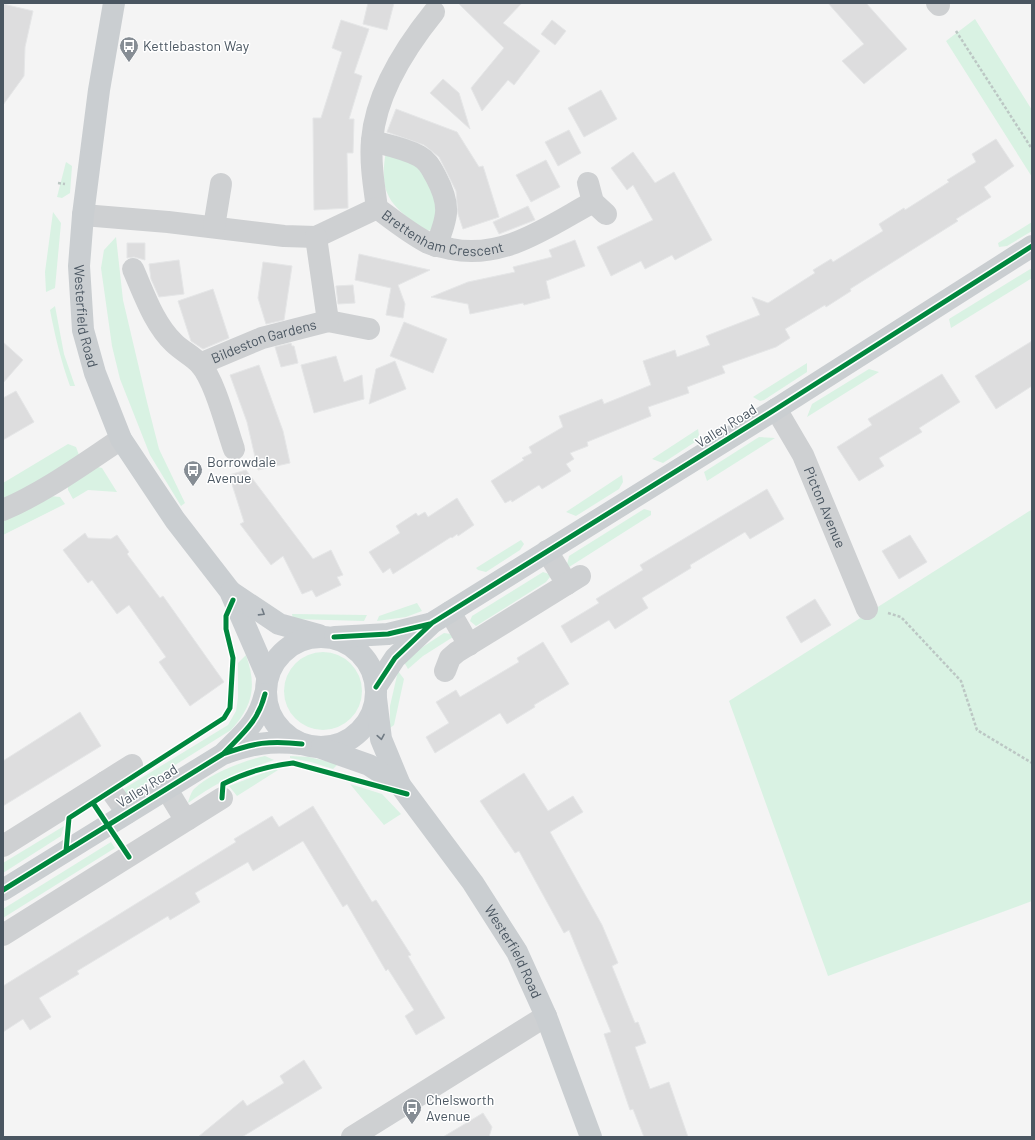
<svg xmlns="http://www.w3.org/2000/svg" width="1035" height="1140" viewBox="0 0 1035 1140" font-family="Barlow,sans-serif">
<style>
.green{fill:#d9f2e3}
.building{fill:#ddddde;stroke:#e5e6e7}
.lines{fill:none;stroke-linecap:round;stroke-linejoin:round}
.path{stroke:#bcc7c4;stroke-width:2.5;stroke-dasharray:3 2;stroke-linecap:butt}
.minor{stroke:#ced0d2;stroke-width:22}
.major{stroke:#caced1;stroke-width:22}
.cycleway-casing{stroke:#fff;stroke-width:8}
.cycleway{stroke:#00873e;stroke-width:5}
.oneway{stroke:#707a83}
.labels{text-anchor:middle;stroke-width:3;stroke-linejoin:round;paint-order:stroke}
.poi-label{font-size:14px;fill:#4a5661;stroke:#fff;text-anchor:start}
.street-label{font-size:14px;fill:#4a5661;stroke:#fff}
</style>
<rect width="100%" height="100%" fill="#f4f4f4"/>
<path class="green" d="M 975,19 L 1032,110 L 1032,177 L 946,41 Z
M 386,151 L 415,158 L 442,212 L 431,230 L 425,231 C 391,205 378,196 386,151 Z
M 66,162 L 72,166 L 70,193 L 62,198 L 57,197 Z
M 53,212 L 61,223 L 55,288 L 46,292 L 45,272 Z
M 1032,222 L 1032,231 L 1007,246 L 999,247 L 998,243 Z
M 116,237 L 123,300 L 147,402 L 159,449 L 185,503 L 181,506 L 150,455 L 120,379 L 112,346 L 101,268 L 104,250 Z
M 1032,268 L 1032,278 L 951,328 L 949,319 Z
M 55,306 L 64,354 L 75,386 L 70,386 C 61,361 55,336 50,310 Z
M 807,363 L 807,372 L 764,400 L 760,401 L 753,397 Z
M 869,369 L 879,372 L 807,417 L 812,404 Z
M 698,429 L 699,435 L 695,442 L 663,463 L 652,459 Z
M 759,437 L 775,438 L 707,481 L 704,472 Z
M 68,444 L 76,447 L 79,455 L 46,478 L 4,499 L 3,483 Z
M 98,467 L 102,468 L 117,492 L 88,490 L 73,499 L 68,490 L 68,485 Z
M 622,475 L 623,482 L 619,489 L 576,516 L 566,512 Z
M 50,496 L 60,497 L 65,504 L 3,535 L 3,518 Z
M 644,509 L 651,511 L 651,515 L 566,569 L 569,556 Z
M 1031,510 L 1032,901 L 828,976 L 729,701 Z
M 521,540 L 524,544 L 520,550 L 486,572 L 478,570 L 476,568 Z
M 543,572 L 549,574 L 550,577 L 546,582 L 476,626 L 470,621 L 472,616 Z
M 417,603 L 422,611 L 406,617 L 377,621 L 379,616 Z
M 292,614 L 367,615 L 364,621 L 293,619 Z
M 444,633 L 451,634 L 453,637 L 423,656 L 408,669 L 404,662 L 409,656 Z
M284 691a39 39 0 1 1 78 0a39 39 0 1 1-78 0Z
M 246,655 C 257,686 253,706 231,730 L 124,797 L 120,791 L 228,725 L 236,711 L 238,698 L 238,663 Z
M 398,671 L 404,679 L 394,725 L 390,728 L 390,706 Z
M 265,756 L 274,760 C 243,770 215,783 188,803 C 189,799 191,792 194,789 C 211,773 243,761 265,756 Z
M 290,756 L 309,757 L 338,764 L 333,769 L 311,762 L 290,758 Z
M 274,769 L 278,770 L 237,796 L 229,786 Z
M 350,784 L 382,794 L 401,814 L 384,825 Z
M 64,826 L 61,836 L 3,873 L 3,863 Z
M 111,842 L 115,848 L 3,918 L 3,909 Z"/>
<path class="building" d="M 368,3 L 394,3 L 387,30 L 363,24 Z
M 458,3 L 522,3 L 503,23 L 540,51 L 514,85 L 508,80 L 482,111 L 471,88 L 504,48 Z
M 828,3 L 866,3 L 907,49 L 864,84 L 842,61 L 864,44 Z
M 3,4 L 33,11 L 25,47 L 24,76 L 3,105 Z
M 341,20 L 369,29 L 354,73 L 362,76 L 349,119 L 354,119 L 353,153 L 347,153 L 348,208 L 314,210 L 313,118 L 321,118 L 342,52 L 332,48 Z
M 552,20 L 566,31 L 555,45 L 541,34 Z
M 443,79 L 459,93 L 470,129 L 430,93 Z
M 601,90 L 617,119 L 584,137 L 568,108 Z
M 396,109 L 457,132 L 479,167 L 483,166 L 499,217 L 463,229 L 458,214 L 456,191 L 439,157 L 424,145 L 387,132 Z
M 569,130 L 581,153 L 558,166 L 545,142 Z
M 996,139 L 1014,166 L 984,187 L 991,197 L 956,219 L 958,221 L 850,289 L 851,291 L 826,307 L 825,305 L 785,329 L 790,338 L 776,347 L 722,366 L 725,373 L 687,387 L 689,393 L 648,407 L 651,416 L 587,442 L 588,446 L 570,453 L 574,459 L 566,464 L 571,471 L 542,489 L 539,485 L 512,502 L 511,500 L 505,503 L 491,481 L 524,460 L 522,458 L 532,453 L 529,447 L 563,427 L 559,416 L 602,399 L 604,404 L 651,385 L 643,361 L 675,350 L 677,357 L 710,345 L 706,336 L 760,315 L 752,297 L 768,303 L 815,273 L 813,270 L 831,259 L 833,262 L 883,231 L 879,224 L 904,208 L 905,210 L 949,182 L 947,180 L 976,162 L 972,154 Z
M 633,152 L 655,183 L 674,172 L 712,240 L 675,260 L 672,255 L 645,269 L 641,261 L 611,276 L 597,247 L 653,220 L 633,185 L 627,190 L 611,168 Z
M 546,160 L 560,187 L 531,202 L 516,175 Z
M 528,206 L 535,220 L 499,234 L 493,222 Z
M 575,240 L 585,266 L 546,281 L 550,298 L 524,305 L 523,303 L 470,314 L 468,304 L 431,297 L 468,282 L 515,272 L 513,267 L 552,257 L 549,250 Z
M 127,243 L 145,243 L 145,260 L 134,257 L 127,258 Z
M 359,254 L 430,270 L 398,285 L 405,304 L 403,318 L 386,315 L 391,288 L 355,280 Z
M 179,260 L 184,294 L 159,297 L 151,279 L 149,264 Z
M 263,262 L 292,266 L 284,320 L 266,324 L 258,298 Z
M 353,285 L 355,303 L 338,304 L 336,286 Z
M 213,289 L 229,338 L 203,349 L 191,341 L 178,301 Z
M 404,322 L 447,339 L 433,373 L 390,356 Z
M 1032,341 L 1032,386 L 996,409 L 975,376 Z
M 3,342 L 23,360 L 3,383 Z
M 291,343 L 292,346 L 294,346 L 298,363 L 281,367 L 275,347 Z
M 336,356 L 344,382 L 362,375 L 364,399 L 314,413 L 301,365 Z
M 395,361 L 406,389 L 369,404 L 376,369 Z
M 259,365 L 283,431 L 290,463 L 258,470 L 247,422 L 230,375 Z
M 942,374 L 960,402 L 919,428 L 922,432 L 879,458 L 884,466 L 859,481 L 837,447 L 872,425 L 868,419 Z
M 16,391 L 34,422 L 3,440 L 3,398 Z
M 246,470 L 313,559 L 331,550 L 343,575 L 337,577 L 341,585 L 316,597 L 312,590 L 302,594 L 283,556 L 271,565 L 240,524 L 244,522 L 229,475 Z
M 767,489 L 784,519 L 750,539 L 745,532 L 690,565 L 691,568 L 642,598 L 648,608 L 615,629 L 609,620 L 571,643 L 561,626 L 599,603 L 596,599 L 643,570 L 640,565 Z
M 457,498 L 474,525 L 458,536 L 457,534 L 452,538 L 451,537 L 393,574 L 390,568 L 383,573 L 369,552 L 400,533 L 396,526 L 416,513 L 418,516 L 425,512 L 428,517 Z
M 85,533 L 88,538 L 111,539 L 117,535 L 129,552 L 127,554 L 160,598 L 163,596 L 224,682 L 190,706 L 159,662 L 166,657 L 129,605 L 117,614 L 92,580 L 88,583 L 63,550 Z
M 910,535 L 927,562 L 899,579 L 882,551 Z
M 815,599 L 831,625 L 801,643 L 786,617 Z
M 543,642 L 569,684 L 534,705 L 535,707 L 507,724 L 500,713 L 435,753 L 426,737 L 449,723 L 436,702 L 456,690 L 460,697 L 519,662 L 517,658 Z
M 80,712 L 101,746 L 3,806 L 3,761 Z
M 524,773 L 548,811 L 573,796 L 583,812 L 550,832 L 602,925 L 618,963 L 612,966 L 635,1023 L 638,1022 L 646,1043 L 635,1047 L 650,1089 L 669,1082 L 688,1137 L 644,1137 L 633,1109 L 630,1110 L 604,1034 L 611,1032 L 569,930 L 564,933 L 519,851 L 515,853 L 480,801 Z
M 313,806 L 372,902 L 376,900 L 411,955 L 408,956 L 445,1018 L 416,1035 L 405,1016 L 414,1010 L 388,969 L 386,971 L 347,904 L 343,907 L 303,841 L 253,871 L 248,862 L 195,893 L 200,902 L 170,920 L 168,916 L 77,971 L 79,974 L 39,998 L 51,1017 L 30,1030 L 23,1019 L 3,1032 L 3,986 L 236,842 L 234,839 L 272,816 L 279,827 Z
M 304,1060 L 322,1088 L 242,1137 L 198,1137 L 243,1100 L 247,1106 L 284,1083 L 280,1076 Z
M 483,1113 L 492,1127 L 489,1137 L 443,1137 Z"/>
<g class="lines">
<path class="path" d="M 956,31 L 1032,149
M 58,183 L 65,184
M 888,613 L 901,617 L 961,681 L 977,730 L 1032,763"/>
<g class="minor">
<path d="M 937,3 L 939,5"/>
<path id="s1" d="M 434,12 C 405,48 376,93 372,140 C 370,163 374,186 377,208 C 393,220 409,233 428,243 C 435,246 443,247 451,249 C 504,260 549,226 593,202"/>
<path d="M 372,141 C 387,145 404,148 419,156 C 428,161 431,168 436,177 C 451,205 448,217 436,246"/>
<path d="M 588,183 L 593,202 L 606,214"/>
<path d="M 83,215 L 168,222 L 284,236 L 316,237 L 377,208"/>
<path d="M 214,227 L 221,184"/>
<path d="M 133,269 C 144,294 154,324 174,343 C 182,351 193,356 200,364 C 215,381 226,426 234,449"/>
<path d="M 328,321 L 369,329"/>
<path id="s2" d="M 200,364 L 262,338 L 328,321 L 316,237"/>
<path id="s3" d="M 776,409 L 803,455 L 867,609"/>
<path d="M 3,510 C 45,492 83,464 121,439"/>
<path d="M 547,551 L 567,584"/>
<path d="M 450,612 L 469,645"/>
<path d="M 445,671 L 450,658 L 457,652 L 580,576"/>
<path d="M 105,782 L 132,765"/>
<path d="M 166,788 L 180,811 L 188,819"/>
<path d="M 3,846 L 105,782 L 127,813"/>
<path d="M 3,935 L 222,798"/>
<path d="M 352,1137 L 546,1016"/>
</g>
<g class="major">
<path id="s4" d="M 114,3 L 99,90 L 83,215 L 79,266 L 83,330 L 95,373 L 121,439 L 175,520 L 230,591 L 267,676"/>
<path d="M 231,592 L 279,624 L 319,635"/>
<circle cx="321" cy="692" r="55"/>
<path d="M 335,637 L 388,634 L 429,624"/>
<path d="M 376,687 L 395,658 L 432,623 L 776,409 L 1032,246"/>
<path id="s5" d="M 376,698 L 381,739 L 400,785 L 473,883 L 517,952 L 546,1016 L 591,1137"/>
<path d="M 321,748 L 369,765 L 400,785"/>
<path d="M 225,752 C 245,732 258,723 265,694"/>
<path d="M 3,890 L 223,754 C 252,744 270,740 301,744"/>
</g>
<g class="cycleway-casing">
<path id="cycleway" d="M 334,637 L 388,634 L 430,624
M 376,687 L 395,658 L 432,623 L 776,409 L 1032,246
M 224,753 C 243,733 258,722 265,694
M 222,798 L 223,784 C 246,772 268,766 293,763 L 407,794
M 93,803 L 129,857
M 66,851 L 69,818 L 224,718 L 230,708 L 233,658 L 226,629 L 226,616 L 233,600
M 3,890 L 223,754 C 254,743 269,740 302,744"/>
</g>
<use href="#cycleway" class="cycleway"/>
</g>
<defs><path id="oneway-chevron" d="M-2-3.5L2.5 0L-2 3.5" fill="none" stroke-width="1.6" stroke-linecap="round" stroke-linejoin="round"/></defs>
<g class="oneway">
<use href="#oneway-chevron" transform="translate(262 613) rotate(32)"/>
<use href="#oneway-chevron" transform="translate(381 737) rotate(80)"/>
</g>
<defs>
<g id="bus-pin" transform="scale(1)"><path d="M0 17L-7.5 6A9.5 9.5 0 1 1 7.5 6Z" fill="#868d94" stroke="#fff"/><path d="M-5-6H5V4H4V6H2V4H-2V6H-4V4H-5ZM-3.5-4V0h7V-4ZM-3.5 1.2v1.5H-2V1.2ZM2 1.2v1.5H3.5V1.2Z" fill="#fff"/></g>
</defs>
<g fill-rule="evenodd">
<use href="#bus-pin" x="129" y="46"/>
<use href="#bus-pin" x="193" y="470"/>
<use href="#bus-pin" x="412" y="1108"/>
</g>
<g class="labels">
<g class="poi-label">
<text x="143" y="51">Kettlebaston Way</text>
<text x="207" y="467">Borrowdale<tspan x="207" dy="16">Avenue</tspan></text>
<text x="426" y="1105">Chelsworth<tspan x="426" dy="16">Avenue</tspan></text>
</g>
<g class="street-label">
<text dy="5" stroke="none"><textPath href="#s1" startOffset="286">Brettenham Crescent</textPath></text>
<text dy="5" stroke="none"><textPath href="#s4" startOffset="316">Westerfield Road</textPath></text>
<text dy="5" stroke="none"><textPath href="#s2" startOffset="68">Bildeston Gardens</textPath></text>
<text transform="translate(726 426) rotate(-32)" y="5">Valley Road</text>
<text dy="5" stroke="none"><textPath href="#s3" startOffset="110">Picton Avenue</textPath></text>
<text transform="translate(147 786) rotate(-32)" y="5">Valley Road</text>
<text dy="5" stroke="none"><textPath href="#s5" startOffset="293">Westerfield Road</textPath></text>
</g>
</g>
<rect width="1035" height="1140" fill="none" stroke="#4a5661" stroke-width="8"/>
</svg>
